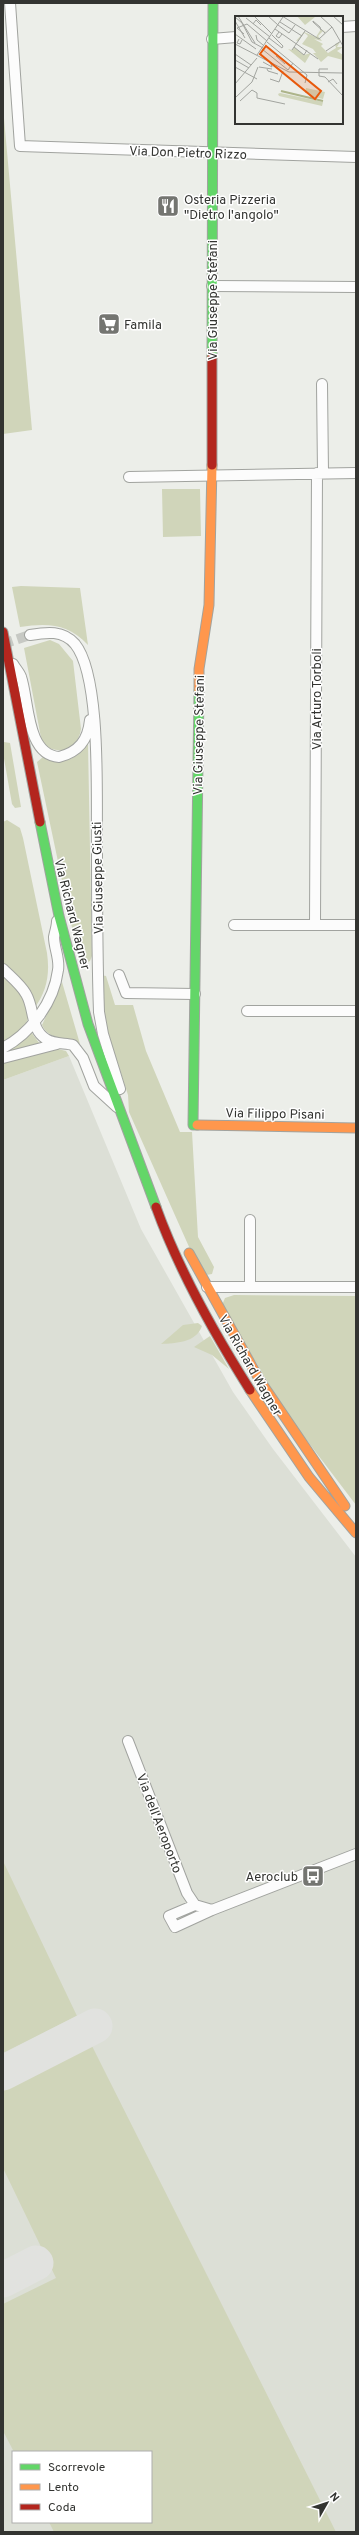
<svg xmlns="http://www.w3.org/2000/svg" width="359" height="2535" viewBox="0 0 359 2535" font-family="Overpass,sans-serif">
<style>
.built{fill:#dcdfd6;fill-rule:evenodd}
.green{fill:#d0d5ba}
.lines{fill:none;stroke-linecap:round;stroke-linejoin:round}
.taxiway{stroke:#e1e2df;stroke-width:35}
.street-tunnel{stroke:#c7c9c4;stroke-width:10;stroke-dasharray:10 5;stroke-linecap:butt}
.street-casing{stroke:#a1a39f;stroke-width:12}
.fast-casing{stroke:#a1a39f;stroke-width:11}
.slow-casing{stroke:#a1a39f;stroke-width:11}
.jam-casing{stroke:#a1a39f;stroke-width:11}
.street{stroke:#fcfcfc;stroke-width:10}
.fast{stroke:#63d668;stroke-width:9}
.slow{stroke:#ff974d;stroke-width:9}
.jam{stroke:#b3261e;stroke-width:9}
.labels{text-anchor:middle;stroke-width:3;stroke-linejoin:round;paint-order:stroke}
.street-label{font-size:13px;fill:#333431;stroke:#fff}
.poi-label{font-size:13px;fill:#333431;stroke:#fff;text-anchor:start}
.inset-river{fill:none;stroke:#adb48a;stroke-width:2}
.inset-road{fill:none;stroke:#a2a49f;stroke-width:1}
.view{fill:#e8590c;fill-opacity:0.15;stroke:#e8590c;stroke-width:2}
.inset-edge{fill:none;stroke:#333431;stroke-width:2}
</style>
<rect width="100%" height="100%" fill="#eceee9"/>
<path class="built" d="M 69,1056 L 141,1229 L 233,1392 L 273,1449 L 356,1557 L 356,2532 L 3,2532 L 3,1080 ZM 13,2452 L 151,2452 L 151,2522 L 13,2522 Z"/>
<path class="green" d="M 3,107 L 32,430 L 3,434 Z
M 162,489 L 200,489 L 201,536 L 163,537 Z
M 21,586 L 80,588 L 88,645 C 68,623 47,623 20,627 L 12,587 Z
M 50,640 L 59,644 L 73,661 L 81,729 C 78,750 58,757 42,743 L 24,648 Z
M 4,742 L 10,743 L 21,807 L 15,808 L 12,804 L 3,753 Z
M 88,743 L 92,956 L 90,961 L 85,963 L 80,960 L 75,942 L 37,762 L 43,757 C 61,766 77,760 88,743 Z
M 7,820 L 20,828 L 23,838 L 47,953 C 50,974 47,991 34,1009 L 3,966 L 3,822 Z
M 101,975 L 106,976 L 115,1005 L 133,1005 L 146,1051 L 180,1132 L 192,1132 L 198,1237 L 214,1267 L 212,1274 L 206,1275 L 198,1267 L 129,1112 L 128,1095 L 103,1017 Z
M 3,976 C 31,1003 43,1019 3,1043 Z
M 62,982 L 80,1044 C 67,1037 48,1040 42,1025 Z
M 31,1032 L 40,1044 L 9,1052 Z
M 58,1049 L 66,1051 L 69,1056 L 3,1080 L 3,1063 Z
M 234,1295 L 356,1296 L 356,1505 L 286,1413 L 222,1305 L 225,1298 Z
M 198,1323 L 202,1326 C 196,1343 176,1343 161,1344 L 183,1325 Z
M 210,1336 L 229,1369 L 212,1355 L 194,1347 Z
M 3,1861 L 77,2016 L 3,2053 Z
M 92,2046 L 336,2532 L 54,2532 L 49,2522 L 151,2522 L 151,2452 L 14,2452 L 3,2431 L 3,2304 L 56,2278 L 3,2168 L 3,2088 Z"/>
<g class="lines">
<path class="taxiway" d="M 3,2073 L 95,2026
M 3,2280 L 36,2263"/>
<path class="street-tunnel" d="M 3,644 L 30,635"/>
<g class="street-casing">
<path id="street" d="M 10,3 L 20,146 L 356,157
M 342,27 L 356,26
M 212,39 L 236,37
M 212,286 L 356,287
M 322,384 L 323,473
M 129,477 L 356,473
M 30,635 C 47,632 63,630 75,644 C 102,677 96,802 97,847 C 97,902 97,957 99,1012 L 103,1034 L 120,1089
M 13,664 C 15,668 20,673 21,677 C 29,700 26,755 59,757 C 79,752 88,740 90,720
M 234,925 L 356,925
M 315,925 L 317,473
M 3,969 C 11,977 21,985 26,994 C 35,1009 30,1029 46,1039 C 53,1044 65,1043 73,1045 L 83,1058 L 94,1086 L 117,1107
M 119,975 L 126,993 L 195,994
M 247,1011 L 356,1011
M 3,1048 C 31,1033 54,1002 58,970 C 60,959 54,948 54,937 C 55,932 57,926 57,921
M 3,1058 L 57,1044
M 207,1287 L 356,1287
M 250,1287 L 250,1220
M 128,1741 L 187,1893 L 195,1905
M 212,1910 L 195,1905 L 169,1916 L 175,1927 L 212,1910 L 356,1854"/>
</g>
<g class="fast-casing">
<path id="fast" d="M 212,357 L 213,3
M 40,822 L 59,916 L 88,1024 L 156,1207
M 197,1125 L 193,1125 L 199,691"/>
</g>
<g class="slow-casing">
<path id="slow" d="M 199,691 L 199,669 L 209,605 L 212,465
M 197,1125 L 356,1128
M 189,1253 L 259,1379 L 345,1506
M 250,1390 L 309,1477 L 356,1533"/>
</g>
<g class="jam-casing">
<path id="jam" d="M 212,465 L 212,357
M 3,632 L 40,822
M 156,1207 C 179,1271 214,1333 250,1390"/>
</g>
<use href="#street" class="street"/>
<use href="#fast" class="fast"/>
<use href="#slow" class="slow"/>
<use href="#jam" class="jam"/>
</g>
<defs>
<g id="restaurant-square" transform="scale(1.15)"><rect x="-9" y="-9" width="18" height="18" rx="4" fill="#747571" stroke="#fff"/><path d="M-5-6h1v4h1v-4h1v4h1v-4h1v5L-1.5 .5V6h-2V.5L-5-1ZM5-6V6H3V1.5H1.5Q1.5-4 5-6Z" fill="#fff"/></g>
<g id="supermarket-square" transform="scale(1.15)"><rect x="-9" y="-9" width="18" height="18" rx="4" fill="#747571" stroke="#fff"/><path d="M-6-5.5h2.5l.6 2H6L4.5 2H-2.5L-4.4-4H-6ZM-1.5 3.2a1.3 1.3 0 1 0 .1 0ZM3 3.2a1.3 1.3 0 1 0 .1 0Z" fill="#fff"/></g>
<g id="bus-square" transform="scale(1.15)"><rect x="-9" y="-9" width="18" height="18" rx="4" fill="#747571" stroke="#fff"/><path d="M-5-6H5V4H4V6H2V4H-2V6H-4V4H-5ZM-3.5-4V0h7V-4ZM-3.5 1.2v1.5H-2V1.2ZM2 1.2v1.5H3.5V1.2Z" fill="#fff"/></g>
</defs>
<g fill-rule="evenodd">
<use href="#restaurant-square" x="168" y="206"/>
<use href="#supermarket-square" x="109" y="324"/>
<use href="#bus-square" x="313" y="1876"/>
</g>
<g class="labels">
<g class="street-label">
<text transform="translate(188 152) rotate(2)" y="5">Via Don Pietro Rizzo</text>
<text transform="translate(212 300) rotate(-90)" y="5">Via Giuseppe Stefani</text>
<text transform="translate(316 699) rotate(-90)" y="5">Via Arturo Torboli</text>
<text transform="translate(198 735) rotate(-89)" y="5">Via Giuseppe Stefani</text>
<text transform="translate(97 878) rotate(-91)" y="5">Via Giuseppe Giusti</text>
<text transform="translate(73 914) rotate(76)" y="5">Via Richard Wagner</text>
<text transform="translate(275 1113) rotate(1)" y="5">Via Filippo Pisani</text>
<text transform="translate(251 1365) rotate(60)" y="5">Via Richard Wagner</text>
<text transform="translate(160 1823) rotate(69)" y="5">Via dell'Aeroporto</text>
</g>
<g class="poi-label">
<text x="184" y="204">Osteria Pizzeria<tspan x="184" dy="15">"Dietro l'angolo"</tspan></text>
<text x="124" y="329">Famila</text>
<text x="298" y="1881" text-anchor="end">Aeroclub</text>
</g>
</g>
<g transform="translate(235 16)">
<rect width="108" height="108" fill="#eceee9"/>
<path d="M 62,0 L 79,0 L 80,1 L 70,9 ZM 86,13 L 91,16 L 86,21 L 90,16 L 88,15 L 83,20 L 87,25 L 79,23 L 88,28 L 86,30 L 93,37 L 101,32 L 100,28 L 105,26 L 102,31 L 108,31 L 102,35 L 108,39 L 108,44 L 93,40 L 86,46 L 78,37 L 81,37 L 78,33 L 67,28 L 73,20 L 71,18 L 69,17 L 63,25 L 61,25 L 69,16 L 81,21 ZM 59,31 L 69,39 L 76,37 L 70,47 L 53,33 L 57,34 ZM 71,72 L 90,76 L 88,83 L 75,80 L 75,77 L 70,77 ZM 45,77 L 88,86 L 87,90 L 44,80 L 43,78 Z" fill="#d0d5ba"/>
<path class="inset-river" d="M 46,75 L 88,85"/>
<path class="inset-road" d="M 3,0 L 20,27M 19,0 L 37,18M 33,0 L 43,9M 47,0 L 84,23 L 97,11M 85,0 L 97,11M 98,0 L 108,9M 0,1 L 7,7 L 17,26 L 28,32M 11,2 L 35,21M 0,5 L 10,22M 45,6 L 67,20M 18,8 L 21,4 L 26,9M 43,9 L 54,17 L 60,9M 97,11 L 108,30M 40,13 L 83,43M 86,14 L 85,11 L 78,5 L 78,6 L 90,17M 44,16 L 41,20 L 44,22 L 47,18M 0,18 L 21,33M 9,18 L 2,12 L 12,8 L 32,25M 21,19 L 22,24 L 28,29M 34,22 L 47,32 L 48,30 L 37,19M 4,23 L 2,27 L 5,28 L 7,24M 32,26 L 72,59 L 70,67M 0,28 L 54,56 L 108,57M 59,31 L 69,39 L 72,34M 27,33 L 53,54 L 58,47M 57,34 L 70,15M 91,35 L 106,25M 0,38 L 16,49M 22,39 L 48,1M 41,40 L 50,48M 0,44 L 14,52M 28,46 L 37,51 L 36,48M 0,51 L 11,57M 24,51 L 37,53M 32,53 L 33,55 L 43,58M 93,53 L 84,53 L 84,60 L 90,61 L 108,80M 11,57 L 22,63M 35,63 L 44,66 L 48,55M 93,66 L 98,63 L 102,68M 0,68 L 22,42M 17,74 L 22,77 L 22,82 L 50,88M 1,81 L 17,66 L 23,51M 5,85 L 17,74"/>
<path class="view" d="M 31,30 L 86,75 L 80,83 L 25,38 Z"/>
<rect width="108" height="108" class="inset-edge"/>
</g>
<rect width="359" height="2535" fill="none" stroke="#333431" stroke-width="8"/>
<rect x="12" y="2451" width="140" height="72" fill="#ffffff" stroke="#adaead"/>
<rect x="20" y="2464" width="20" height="6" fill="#63d668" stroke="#adaead"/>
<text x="48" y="2471" font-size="12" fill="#333431">Scorrevole</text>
<rect x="20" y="2484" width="20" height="6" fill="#ff974d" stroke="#adaead"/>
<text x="48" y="2491" font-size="12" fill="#333431">Lento</text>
<rect x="20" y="2504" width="20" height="6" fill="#b3261e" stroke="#adaead"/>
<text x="48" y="2511" font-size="12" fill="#333431">Coda</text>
<g transform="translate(327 2503) rotate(51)" stroke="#ffffff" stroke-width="3" paint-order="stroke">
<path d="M0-3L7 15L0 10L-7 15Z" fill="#333431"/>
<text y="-6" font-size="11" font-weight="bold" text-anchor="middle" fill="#333431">N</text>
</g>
</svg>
